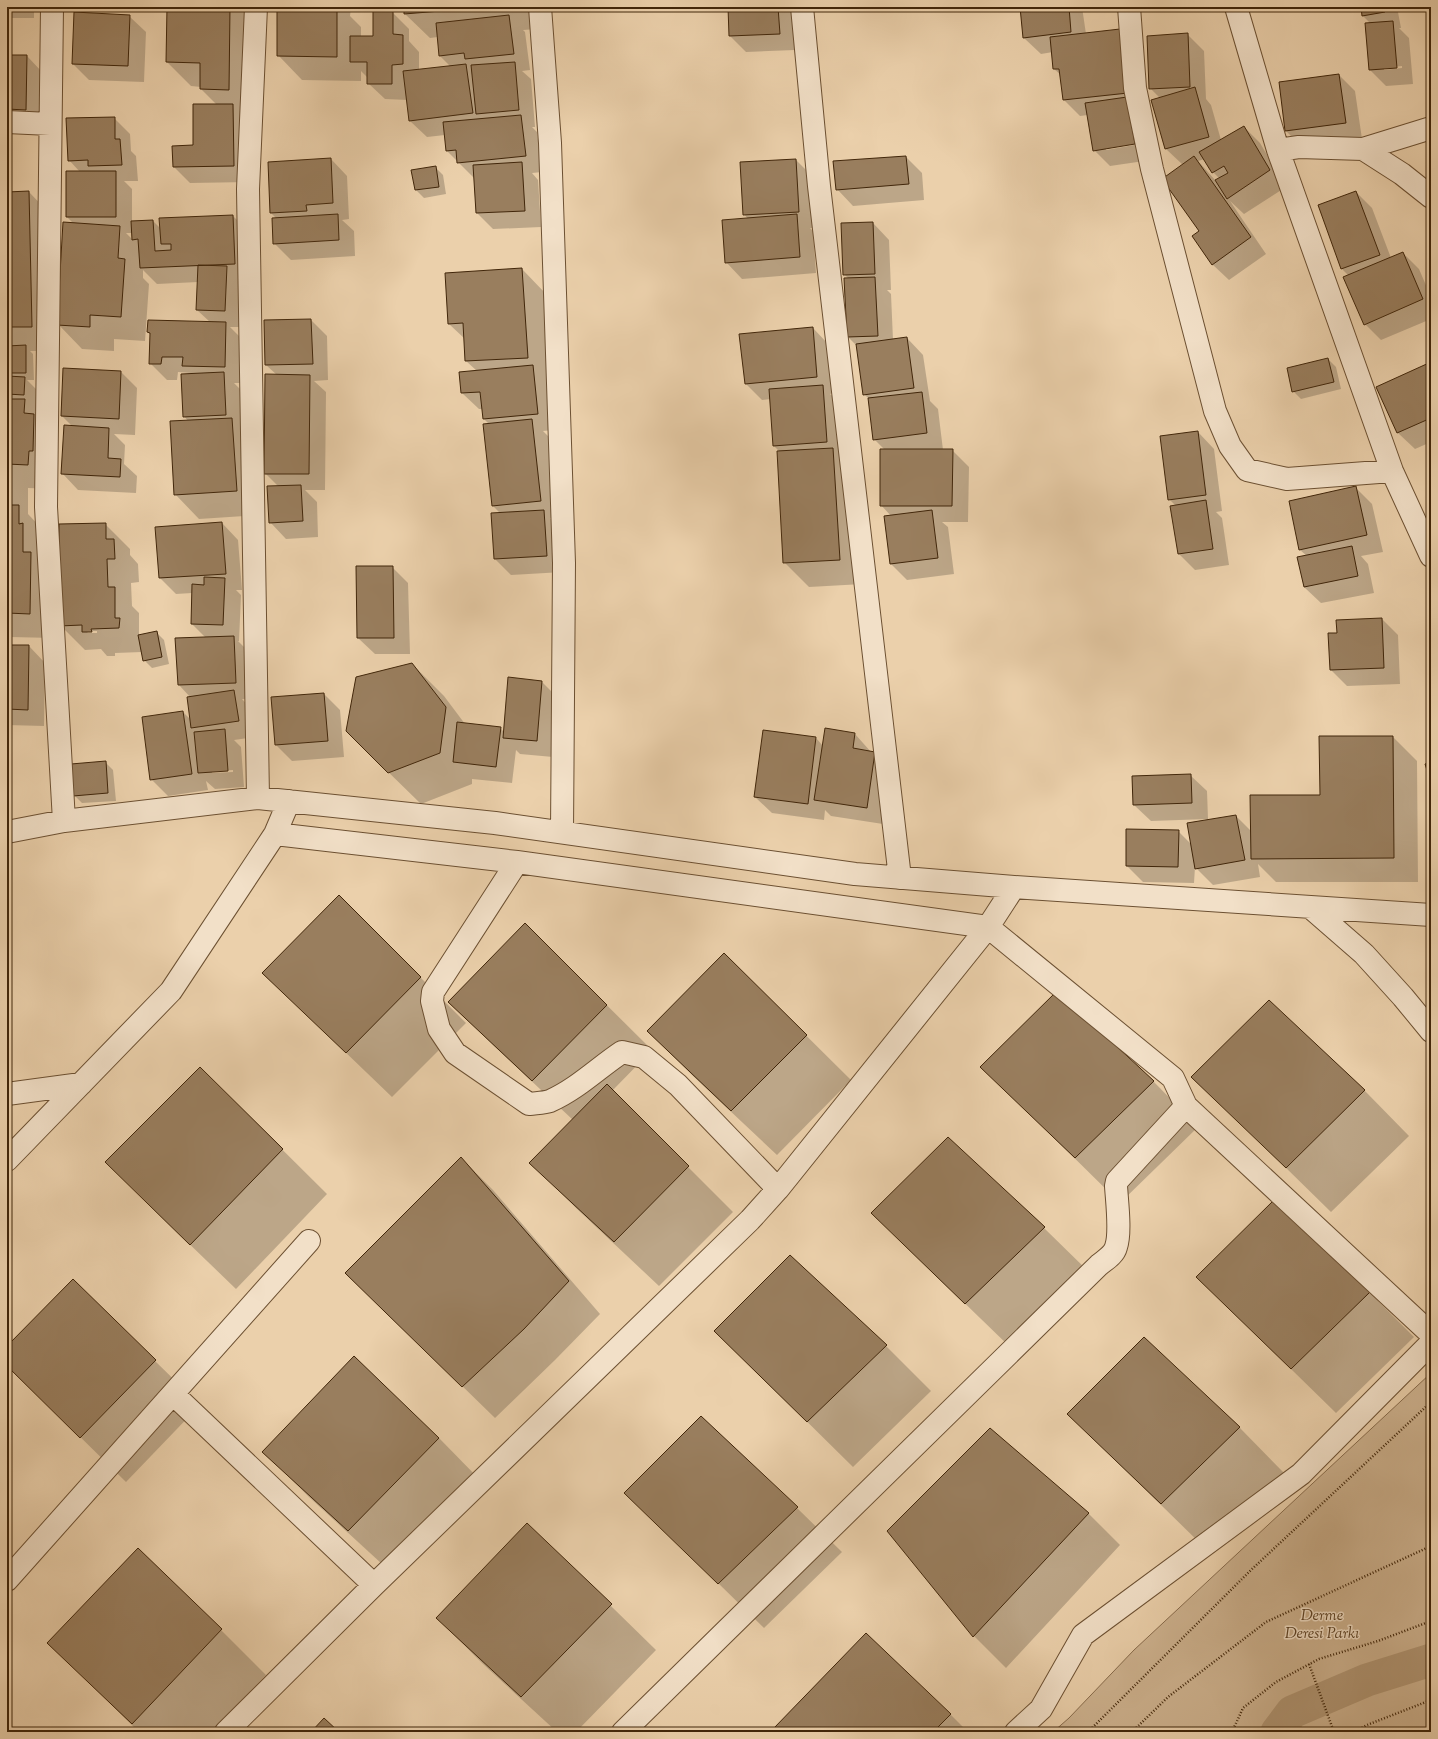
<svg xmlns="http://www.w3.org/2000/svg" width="1438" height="1739" viewBox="0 0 1438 1739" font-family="'Sorts Mill Goudy',serif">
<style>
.green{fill:#ceb390;stroke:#886c4d}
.shadow{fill:#0003;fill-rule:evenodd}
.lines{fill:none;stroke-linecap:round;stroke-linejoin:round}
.canal{stroke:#b19674;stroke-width:33}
.building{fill:#997e5e;stroke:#41260a}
.minor-casing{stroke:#6c5032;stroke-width:24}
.path{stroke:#41260a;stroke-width:2.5;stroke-dasharray:1 2;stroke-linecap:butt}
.minor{stroke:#f2e0c8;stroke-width:22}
.labels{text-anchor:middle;stroke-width:3;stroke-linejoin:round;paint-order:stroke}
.park-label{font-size:16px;font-style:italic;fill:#5d4225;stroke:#f2e0c8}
</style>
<rect width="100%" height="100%" fill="#ebd0ab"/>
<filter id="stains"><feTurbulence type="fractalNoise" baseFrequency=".005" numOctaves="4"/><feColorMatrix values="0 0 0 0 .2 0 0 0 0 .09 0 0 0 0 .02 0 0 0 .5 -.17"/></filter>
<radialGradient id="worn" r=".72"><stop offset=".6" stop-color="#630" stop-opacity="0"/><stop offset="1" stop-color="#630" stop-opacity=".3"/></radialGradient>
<path class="green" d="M 1431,1373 L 1431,1732 L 1053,1732 L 1069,1718 L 1134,1650 Z"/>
<path class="shadow" d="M 7,7 L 46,7 L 46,11 L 34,11 L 34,18 L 7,18 Z
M 168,7 L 255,7 L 250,182 L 190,183 L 174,167 L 194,146 L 217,105 L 201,89 L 201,87 L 191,86 L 167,62 Z
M 278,7 L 351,7 L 350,16 L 361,27 L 361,37 L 374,37 L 392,12 L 409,29 L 409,41 L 419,52 L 419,70 L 451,67 L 440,56 L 438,37 L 430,38 L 405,14 L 405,7 L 535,7 L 537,29 L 523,30 L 525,32 L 530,70 L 522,71 L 531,79 L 535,127 L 532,127 L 537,132 L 542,172 L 532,173 L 538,180 L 541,227 L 493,229 L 477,213 L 475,179 L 447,151 L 445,135 L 427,137 L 410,121 L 408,100 L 385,99 L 368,83 L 368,78 L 361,71 L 361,81 L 302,80 L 278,55 Z
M 729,7 L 793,7 L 795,50 L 746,52 L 730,36 Z
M 1021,7 L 1082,7 L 1086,34 L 1120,30 L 1151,160 L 1110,166 L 1094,150 L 1088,115 L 1080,116 L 1064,100 L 1061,75 L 1054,69 L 1053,52 L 1041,54 L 1024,38 ZM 1140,142 L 1140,144 L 1106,150 L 1106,148 Z
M 1362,7 L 1397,7 L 1401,28 L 1399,28 L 1409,38 L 1413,84 L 1386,86 L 1370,70 L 1371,24 L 1363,16 ZM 1402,66 L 1402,68 L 1384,70 L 1384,68 Z
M 129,16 L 146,32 L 144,82 L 89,80 L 73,64 Z
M 1187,34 L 1204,51 L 1206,99 L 1211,105 L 1221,140 L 1244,127 L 1260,143 L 1286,187 L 1244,214 L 1230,201 L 1266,254 L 1229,280 L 1212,264 L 1201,231 L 1183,165 L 1166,149 L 1152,100 L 1160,98 L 1150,88 ZM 1205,159 L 1213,172 L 1220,179 L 1216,181 L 1198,161 Z
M 7,56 L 27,56 L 43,73 L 42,126 L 7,125 Z
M 1339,75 L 1355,91 L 1362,139 L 1302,147 L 1286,131 L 1280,83 Z
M 114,118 L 130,134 L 131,151 L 136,156 L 138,181 L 124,181 L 132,189 L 132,222 L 153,221 L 161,229 L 233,216 L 249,232 L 241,327 L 230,327 L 242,339 L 241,383 L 234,383 L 240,389 L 242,429 L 260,515 L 199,519 L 175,494 L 188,421 L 184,416 L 191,373 L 178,372 L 177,380 L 167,380 L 150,363 L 151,335 L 148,332 L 210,322 L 197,310 L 198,282 L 157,284 L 143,270 L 143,278 L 149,284 L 145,341 L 114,339 L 114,351 L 82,349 L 58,324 L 74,224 L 67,217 L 80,172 L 69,160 ZM 126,233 L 133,233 L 133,240 Z
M 906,157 L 922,173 L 924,200 L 853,206 L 837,189 Z
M 331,159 L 347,176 L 349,219 L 342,220 L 354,231 L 355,256 L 291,260 L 274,243 L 277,219 L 271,213 Z
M 796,160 L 812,176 L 815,228 L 810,228 L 813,231 L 816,273 L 742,279 L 726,262 L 748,219 L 744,214 Z
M 435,167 L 443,175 L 446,194 L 424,198 L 416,190 Z
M 29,192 L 53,217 L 56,351 L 30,351 L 33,354 L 34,380 L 27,380 L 41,394 L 40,411 L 35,411 L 48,425 L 48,429 L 58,439 L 57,475 L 52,489 L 28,488 L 28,514 L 43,530 L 54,638 L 10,637 L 7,634 L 7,193 Z
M 1356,192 L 1372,208 L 1391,258 L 1403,253 L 1419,269 L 1431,297 L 1431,319 L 1381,340 L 1365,324 L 1349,276 L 1342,269 L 1319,206 Z
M 873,223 L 889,240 L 891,290 L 887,290 L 891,294 L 893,340 L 907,338 L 923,355 L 930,401 L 938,409 L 943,450 L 952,450 L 969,467 L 968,522 L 942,522 L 948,527 L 954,574 L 907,580 L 891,564 L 891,516 L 881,505 L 885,450 L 874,439 L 870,400 L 864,394 L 857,346 L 848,337 L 849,279 L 844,274 L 842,224 Z
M 522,269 L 546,294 L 554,430 L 543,431 L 548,436 L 557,517 L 550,518 L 560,527 L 563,572 L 511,575 L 495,559 L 500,513 L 493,506 L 489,424 L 484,419 L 483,409 L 479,409 L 462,393 L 460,373 L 477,371 L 466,361 L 465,339 L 449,324 Z
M 311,320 L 327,336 L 328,380 L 314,381 L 326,392 L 325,490 L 305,490 L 317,502 L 318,537 L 286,539 L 270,522 L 279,487 L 265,473 L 277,375 L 266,365 Z
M 813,328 L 829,345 L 833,393 L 830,394 L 839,402 L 863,584 L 809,587 L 784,562 L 780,452 L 774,446 L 771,399 L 762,400 L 746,384 Z
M 1328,359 L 1336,367 L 1341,389 L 1301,399 L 1293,391 Z
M 1431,363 L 1431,442 L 1415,449 L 1398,433 L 1377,387 Z
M 121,372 L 137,388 L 135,435 L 114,434 L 125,445 L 124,464 L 137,476 L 136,493 L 78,490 L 62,473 L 73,427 L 62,416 Z
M 1198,432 L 1214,449 L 1222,511 L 1216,512 L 1222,518 L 1229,565 L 1195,570 L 1179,554 L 1171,507 L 1176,506 L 1169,499 Z
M 1356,488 L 1372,504 L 1383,552 L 1361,556 L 1368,564 L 1374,593 L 1321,603 L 1304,587 L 1298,558 L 1307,556 L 1300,550 Z
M 222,523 L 238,540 L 242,590 L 236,590 L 241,595 L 239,641 L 238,641 L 250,653 L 252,699 L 242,699 L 250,708 L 255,737 L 234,740 L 241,747 L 244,787 L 215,789 L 206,781 L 208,790 L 168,796 L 151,779 L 183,712 L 191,720 L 191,698 L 179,685 L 206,638 L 192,624 L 192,593 L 176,594 L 160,578 ZM 233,770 L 233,772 L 212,773 L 212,771 Z
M 105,524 L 130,549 L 130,555 L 138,564 L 139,582 L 131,583 L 132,606 L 139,613 L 139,636 L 156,632 L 164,640 L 169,664 L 152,668 L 144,660 L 142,652 L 115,653 L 115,656 L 107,656 L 101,649 L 85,650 L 60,625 ZM 86,631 L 97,631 L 97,633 L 88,633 Z
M 392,567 L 408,583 L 410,654 L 375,654 L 358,638 Z
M 1382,619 L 1398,635 L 1400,684 L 1347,686 L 1331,670 L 1338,634 Z
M 7,646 L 29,646 L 45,663 L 44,726 L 7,725 Z
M 412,664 L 444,696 L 465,724 L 500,728 L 504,732 L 542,682 L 558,698 L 553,757 L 520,754 L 516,750 L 512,783 L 472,779 L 472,784 L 421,804 L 379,763 Z
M 324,694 L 340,710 L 344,757 L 292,761 L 276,745 Z
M 826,729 L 855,734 L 871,752 L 875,752 L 883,824 L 831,816 L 825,810 L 824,820 L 772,813 L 755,797 L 816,738 L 823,746 Z
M 1393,737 L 1417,761 L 1418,882 L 1276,882 L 1258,864 L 1260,877 L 1213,885 L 1195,867 L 1194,883 L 1143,882 L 1127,866 L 1178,831 L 1192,845 L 1236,816 L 1252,832 L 1321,796 Z
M 105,762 L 113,770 L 116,801 L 82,803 L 74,795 Z
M 1190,775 L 1207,791 L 1208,819 L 1151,821 L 1134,805 Z
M 339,896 L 466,1023 L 392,1097 L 263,973 Z
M 525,924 L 652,1050 L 612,1091 L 733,1212 L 659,1286 L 576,1208 L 531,1163 L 573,1120 L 494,1046 L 449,1002 Z
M 724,954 L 851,1080 L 777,1155 L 693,1076 L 648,1031 Z
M 1057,992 L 1154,1082 L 1198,1127 L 1120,1203 L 982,1067 Z
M 1269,1002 L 1365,1091 L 1409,1136 L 1331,1212 L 1193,1077 Z
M 200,1068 L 327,1194 L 236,1289 L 151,1207 Z
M 461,1158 L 493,1190 L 600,1314 L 555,1360 L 495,1418 L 379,1305 Z
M 1044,1228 L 1089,1272 L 1011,1348 L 918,1258 Z
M 790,1256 L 886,1346 L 931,1391 L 853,1467 L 715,1331 Z
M 1198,1278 L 1369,1292 L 1414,1337 L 1336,1413 Z
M 1144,1339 L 1240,1428 L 1284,1473 L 1206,1549 L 1068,1414 Z
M 7,1348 L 155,1361 L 200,1405 L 126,1482 L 7,1365 Z
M 701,1418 L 797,1508 L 842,1552 L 764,1628 L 626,1493 Z
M 439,1438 L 483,1483 L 394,1575 L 309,1497 L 264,1452 Z
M 1088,1513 L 1120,1545 L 1006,1668 L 974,1636 L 889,1531 Z
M 527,1524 L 656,1650 L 576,1732 L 557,1732 L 482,1663 L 437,1618 Z
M 221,1630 L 266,1675 L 211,1732 L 139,1732 L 49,1643 Z
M 950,1714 L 968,1732 L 780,1732 Z"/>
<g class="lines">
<path class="canal" d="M 1277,1732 L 1292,1712 L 1367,1680 L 1431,1660"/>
</g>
<path class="building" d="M 167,7 L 230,7 L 229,90 L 200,89 L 200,63 L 166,62 Z
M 277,7 L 337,7 L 337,57 L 277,56 Z
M 404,7 L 489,7 L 404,14 Z
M 728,7 L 778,7 L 780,34 L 729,36 Z
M 1020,7 L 1069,7 L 1071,32 L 1023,38 Z
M 1361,7 L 1384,7 L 1385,12 L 1362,16 Z
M 373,11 L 393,11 L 393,34 L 403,35 L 403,64 L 392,65 L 392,84 L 367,84 L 367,62 L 350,62 L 350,36 L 373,36 Z
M 74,12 L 130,15 L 128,66 L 72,64 Z
M 509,15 L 514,54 L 465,59 L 464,53 L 439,56 L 436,23 Z
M 1393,21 L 1397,68 L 1369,70 L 1365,23 Z
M 1120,29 L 1128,93 L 1063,100 L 1059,69 L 1053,69 L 1050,37 Z
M 1188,33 L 1190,87 L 1149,89 L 1147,36 Z
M 7,55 L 27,55 L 26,110 L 7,109 Z
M 515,62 L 519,110 L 476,114 L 471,65 Z
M 466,64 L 473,113 L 409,121 L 403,71 Z
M 1339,74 L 1346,123 L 1285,131 L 1279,82 Z
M 1195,87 L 1209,137 L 1165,149 L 1151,100 Z
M 1127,97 L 1135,144 L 1093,151 L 1085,103 Z
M 193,104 L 233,104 L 234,166 L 173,167 L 172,146 L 193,145 Z
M 521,115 L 526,156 L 457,163 L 456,150 L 446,151 L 443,122 Z
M 115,117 L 115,139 L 120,139 L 122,165 L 88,166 L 88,160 L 68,161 L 66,118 Z
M 1244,126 L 1270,170 L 1227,199 L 1215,180 L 1228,173 L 1224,166 L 1212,173 L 1199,152 Z
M 906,156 L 909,184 L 836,190 L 833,161 Z
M 1194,156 L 1251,237 L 1212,265 L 1192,236 L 1199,231 L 1162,179 Z
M 331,158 L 333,203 L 306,205 L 307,211 L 270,213 L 268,162 Z
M 796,159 L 799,212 L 743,215 L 740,162 Z
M 522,162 L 525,211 L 476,213 L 473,165 Z
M 436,166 L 439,187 L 415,190 L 411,170 Z
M 66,171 L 116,171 L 116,217 L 66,217 Z
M 29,191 L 32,327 L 7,327 L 7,192 Z
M 1356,191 L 1380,255 L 1341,269 L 1318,205 Z
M 338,214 L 339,240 L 273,244 L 272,218 Z
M 797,214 L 800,257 L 725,263 L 722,220 Z
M 233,215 L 235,264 L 140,268 L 138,239 L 132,240 L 131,221 L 153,220 L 155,251 L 171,250 L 171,244 L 161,244 L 159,218 Z
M 63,222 L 120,226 L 118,258 L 125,259 L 121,317 L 90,315 L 90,327 L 57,325 Z
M 873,222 L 875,274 L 843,275 L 841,223 Z
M 1403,252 L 1423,299 L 1364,325 L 1343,277 Z
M 198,265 L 227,266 L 225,311 L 196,310 Z
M 522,268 L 528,358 L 465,361 L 463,323 L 448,324 L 445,273 Z
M 875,277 L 878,336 L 847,337 L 844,278 Z
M 311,319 L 313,364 L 265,365 L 264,320 Z
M 148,320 L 226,322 L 225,367 L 182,366 L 183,357 L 162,357 L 161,364 L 149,364 L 150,333 L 147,332 Z
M 813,327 L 817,377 L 745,384 L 739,334 Z
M 907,337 L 914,388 L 863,395 L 856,344 Z
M 26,345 L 26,373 L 7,373 L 7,346 Z
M 1328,358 L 1334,382 L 1292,392 L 1287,368 Z
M 1431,362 L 1431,418 L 1397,433 L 1376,387 Z
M 533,365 L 538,414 L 483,419 L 480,392 L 461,393 L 459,372 Z
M 63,368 L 121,371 L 119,419 L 61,416 Z
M 224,372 L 226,415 L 183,417 L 181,374 Z
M 265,374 L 310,375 L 309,474 L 264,474 Z
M 7,376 L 25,377 L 24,395 L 7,394 Z
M 823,385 L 827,442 L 773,446 L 769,389 Z
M 922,392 L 927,433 L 873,440 L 868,398 Z
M 7,399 L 25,399 L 24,413 L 34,414 L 33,451 L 29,451 L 28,465 L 7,464 Z
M 232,418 L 237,491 L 174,495 L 170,421 Z
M 532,419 L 541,501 L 492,506 L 483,424 Z
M 64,425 L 109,428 L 108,458 L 121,459 L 120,477 L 61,474 Z
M 1198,431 L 1206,495 L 1168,500 L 1160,436 Z
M 833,448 L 840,560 L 783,563 L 777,451 Z
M 880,449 L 953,449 L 952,506 L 880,506 Z
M 301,485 L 303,521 L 269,523 L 267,486 Z
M 1356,486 L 1367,535 L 1299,550 L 1289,501 Z
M 1206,500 L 1213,549 L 1178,554 L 1170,506 Z
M 7,505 L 19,505 L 19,524 L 23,523 L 23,552 L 31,552 L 30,614 L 7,613 Z
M 544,510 L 547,556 L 494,559 L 491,513 Z
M 932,510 L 938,558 L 890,564 L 884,516 Z
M 222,522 L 226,574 L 159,578 L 155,527 Z
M 106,523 L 106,539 L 114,539 L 115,559 L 107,559 L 108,587 L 115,587 L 115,618 L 120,618 L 119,628 L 91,629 L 92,632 L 82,632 L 82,625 L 59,626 L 59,524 Z
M 1352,546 L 1358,576 L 1304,587 L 1297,557 Z
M 356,566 L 393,566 L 394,638 L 357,638 Z
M 204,577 L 225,578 L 223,625 L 191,624 L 192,584 L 204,585 Z
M 1382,618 L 1384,668 L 1330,670 L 1328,633 L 1337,633 L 1336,620 Z
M 157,631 L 162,657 L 143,661 L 138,635 Z
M 234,636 L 236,683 L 178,685 L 175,638 Z
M 7,645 L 29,645 L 28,710 L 7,709 Z
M 412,663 L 446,707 L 440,753 L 388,773 L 346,731 L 356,677 Z
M 508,677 L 542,681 L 537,741 L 503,738 Z
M 234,690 L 239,721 L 191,728 L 187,697 Z
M 324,693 L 328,741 L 275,745 L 271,697 Z
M 183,711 L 192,774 L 150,780 L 142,717 Z
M 457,722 L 501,727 L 496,767 L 453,762 Z
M 825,728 L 855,733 L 853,748 L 875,752 L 867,808 L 814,800 Z
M 225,729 L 228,771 L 198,773 L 194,732 Z
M 763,730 L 816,737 L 808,804 L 754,797 Z
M 1319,736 L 1393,736 L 1394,858 L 1251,859 L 1250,795 L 1320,795 Z
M 106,761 L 108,793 L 73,796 L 71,764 Z
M 1431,762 L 1431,783 L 1425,764 Z
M 1191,774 L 1192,803 L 1133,805 L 1132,776 Z
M 1236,815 L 1245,860 L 1195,869 L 1187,823 Z
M 1126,829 L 1179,830 L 1178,867 L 1126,866 Z
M 339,895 L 421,977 L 346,1053 L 262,973 Z
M 525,923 L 607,1005 L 532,1081 L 448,1002 Z
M 724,953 L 807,1035 L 731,1111 L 647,1031 Z
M 1057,991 L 1154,1081 L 1075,1158 L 980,1067 Z
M 1269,1000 L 1365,1090 L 1286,1168 L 1191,1077 Z
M 200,1067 L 283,1149 L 190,1245 L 105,1162 Z
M 607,1084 L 689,1166 L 614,1242 L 529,1163 Z
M 948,1137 L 1045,1227 L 965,1304 L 871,1213 Z
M 461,1157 L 569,1281 L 524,1329 L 462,1387 L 345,1273 Z
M 1273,1201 L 1370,1292 L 1291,1369 L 1196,1277 Z
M 790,1255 L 887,1345 L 807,1422 L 714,1331 Z
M 73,1279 L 156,1360 L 80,1438 L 7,1366 L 7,1346 Z
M 1144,1337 L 1240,1427 L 1161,1504 L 1067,1414 Z
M 354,1356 L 439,1438 L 348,1531 L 262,1452 Z
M 701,1416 L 798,1507 L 718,1584 L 624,1493 Z
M 990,1428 L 1089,1513 L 973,1637 L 887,1531 Z
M 527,1523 L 612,1604 L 521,1697 L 436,1618 Z
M 138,1548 L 222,1629 L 132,1724 L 47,1643 Z
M 866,1633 L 951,1714 L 933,1732 L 779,1732 L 774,1728 Z
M 324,1718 L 339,1732 L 311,1732 Z"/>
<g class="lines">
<g class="minor-casing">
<path id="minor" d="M 52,7 L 46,507 L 64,821
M 256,7 L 248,189 L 258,798
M 540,7 L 550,143 L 564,563 L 562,832
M 802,7 L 819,186 L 900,878
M 1129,7 L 1135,88 L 1152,169 L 1215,411 L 1230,446 L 1247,470 L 1287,479 L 1392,471
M 1236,7 L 1278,150 L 1392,471 L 1431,556
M 7,122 L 50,124
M 1363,149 L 1431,128
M 1278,150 L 1299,147 L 1363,149 L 1402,174 L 1431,197
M 7,832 L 64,821 L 258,798 L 495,823 L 855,874 L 1014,887 L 1431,915
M 275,834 L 517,862 L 988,927 L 1173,1078 L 1186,1106
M 517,862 L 433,992 L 432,1001 L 439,1029 L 455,1053 L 529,1104 C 536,1103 544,1103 550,1101 C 577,1089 598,1068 622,1052 L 644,1057 L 678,1085 L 778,1189
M 1310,907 L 1364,954 L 1403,997 L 1431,1031
M 7,1094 L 81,1084
M 7,1160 L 171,991 L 275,834 L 289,801
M 173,1394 L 374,1585
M 7,1580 L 309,1241
M 226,1732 L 374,1585 L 750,1220 L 778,1189 L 988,927 L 1014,887
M 623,1732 L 1099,1265 C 1105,1260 1114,1255 1116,1247 C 1121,1233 1117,1202 1116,1186 L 1117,1181 L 1186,1106 L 1431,1334
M 1016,1732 L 1041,1709 L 1083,1635 L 1301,1474 L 1431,1343"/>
</g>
<path class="path" d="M 1309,1664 L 1334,1732
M 1088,1732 L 1251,1570 L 1431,1402
M 1132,1732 L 1168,1697 L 1266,1622 L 1431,1546
M 1232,1732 L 1243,1708 L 1276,1682 L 1319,1659 L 1378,1641 L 1431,1621
M 1354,1732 L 1367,1725 L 1431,1700"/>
<use href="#minor" class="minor"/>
</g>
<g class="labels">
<g class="park-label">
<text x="1322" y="1620">Derme<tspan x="1322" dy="18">Deresi Parkı</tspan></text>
</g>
</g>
<rect width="1438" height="1739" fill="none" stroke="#ebd0ab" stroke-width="24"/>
<rect x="8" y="8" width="1422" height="1723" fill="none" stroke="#41260a" stroke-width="2"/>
<rect x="12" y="12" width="1414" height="1715" fill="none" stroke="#41260a"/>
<rect width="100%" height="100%" filter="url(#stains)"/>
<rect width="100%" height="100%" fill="url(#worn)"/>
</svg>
